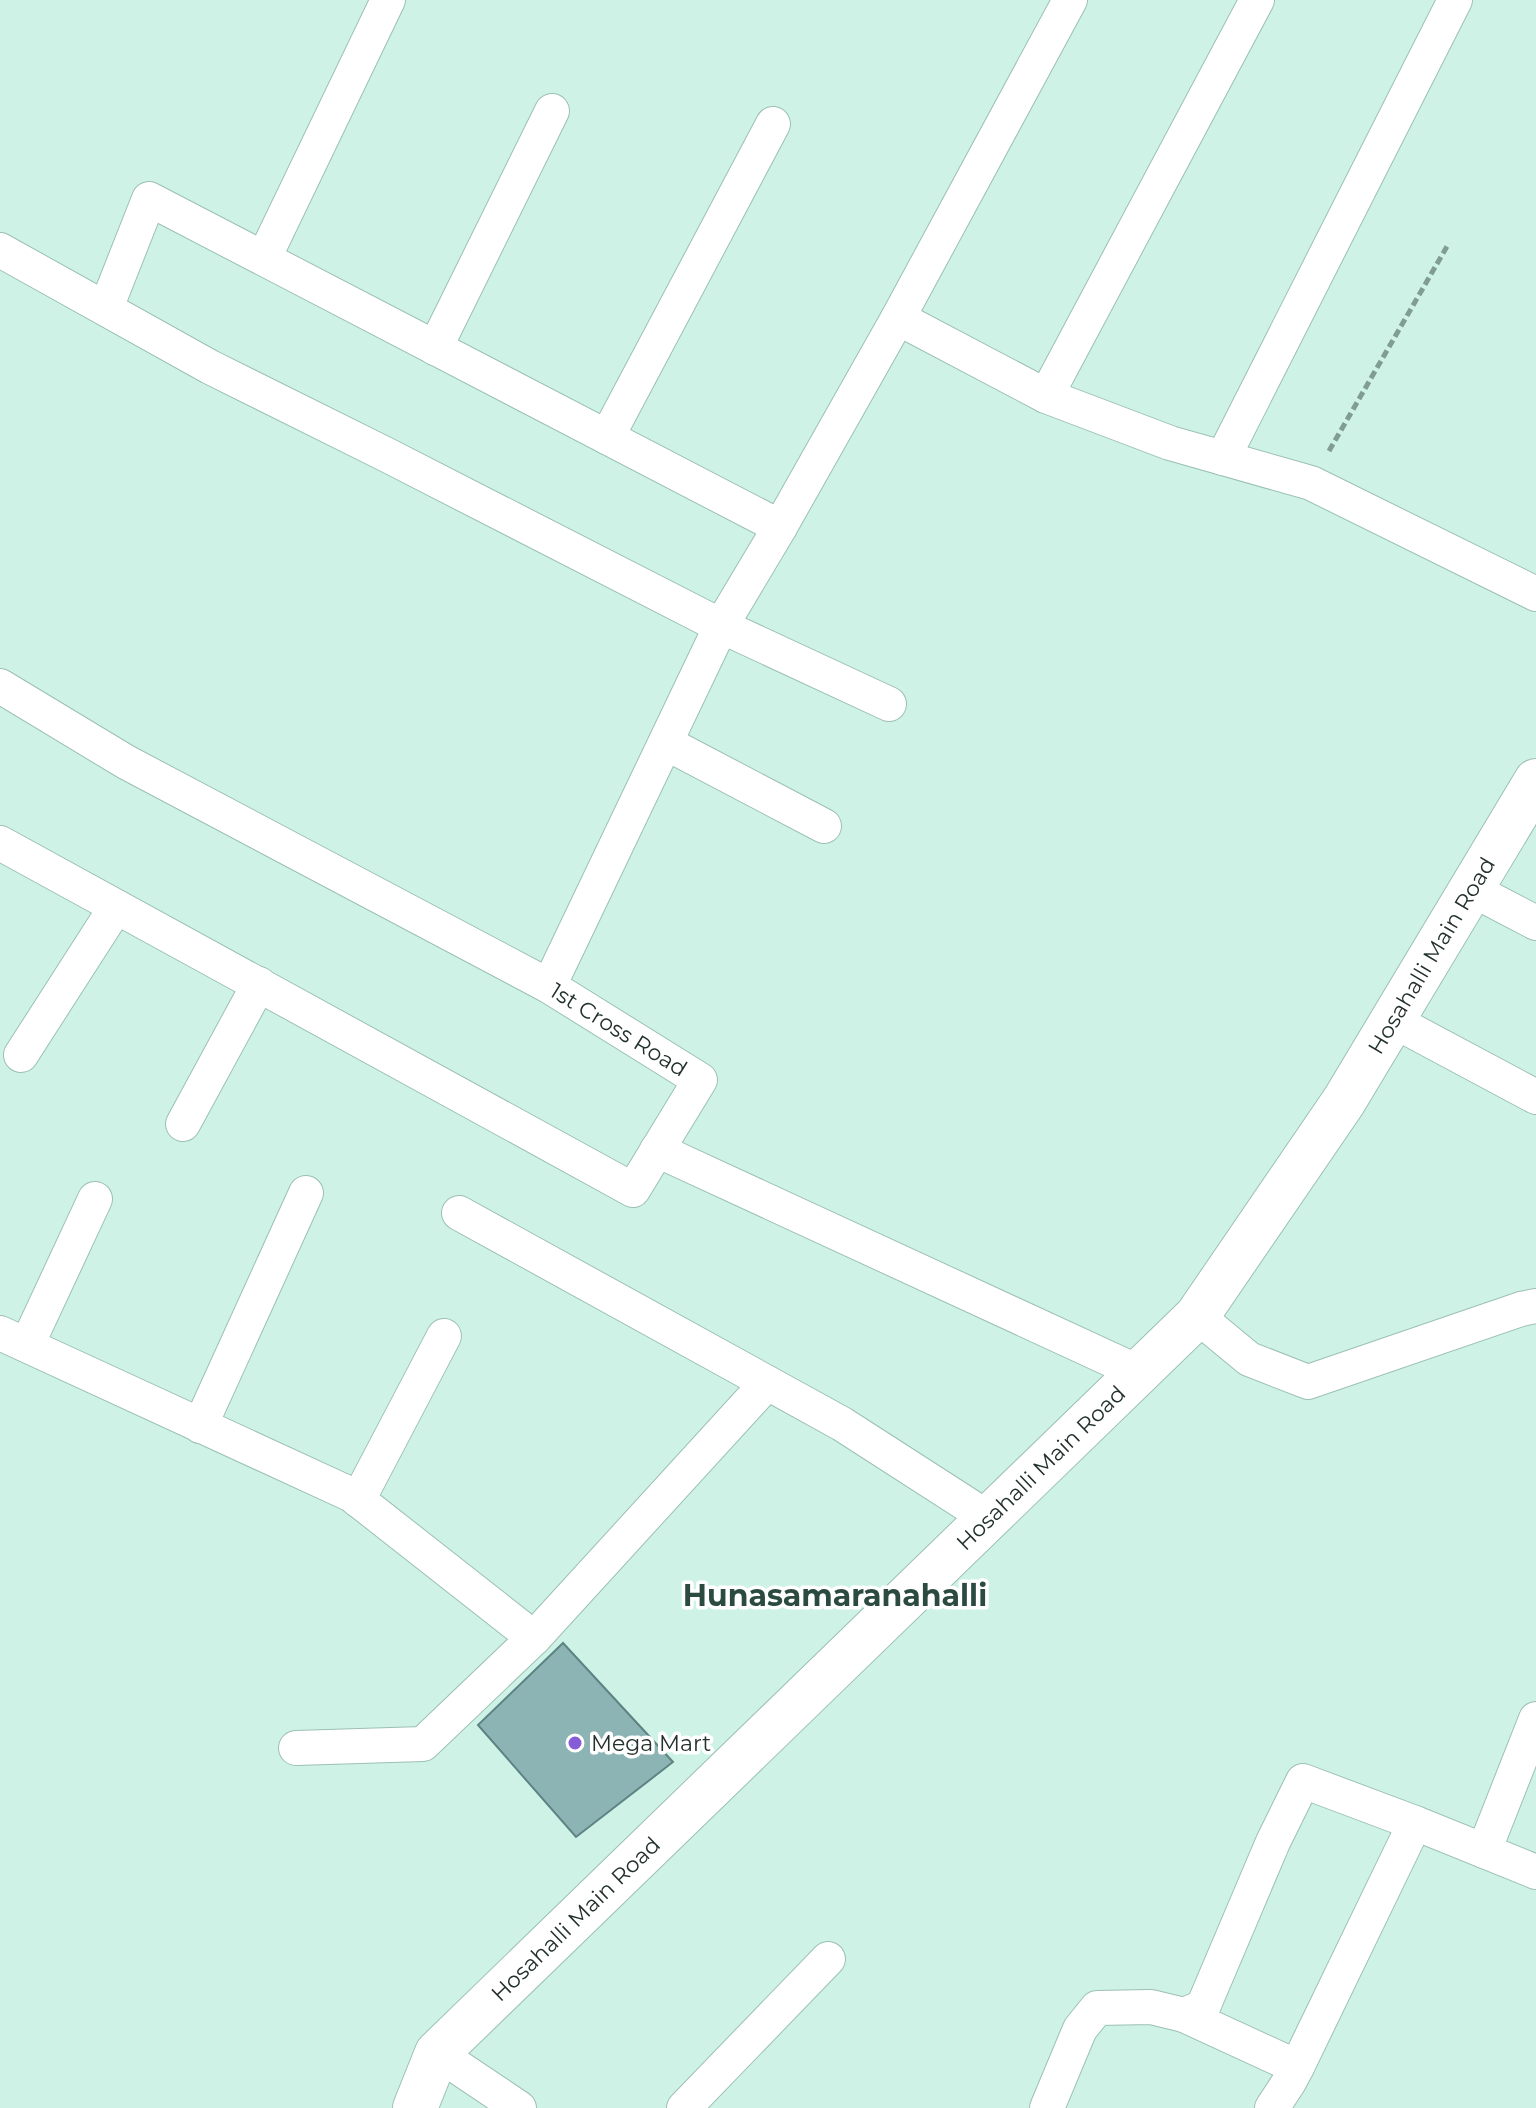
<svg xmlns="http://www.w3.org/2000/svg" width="1536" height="2108" viewBox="0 0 1536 2108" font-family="Montserrat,sans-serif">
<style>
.building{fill:#8cb4b4;stroke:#5d8383;stroke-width:2}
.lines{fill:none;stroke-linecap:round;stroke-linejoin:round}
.street-casing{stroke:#9cc0b3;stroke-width:36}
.secondary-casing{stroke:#9cc0b3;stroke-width:46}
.path{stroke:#819c92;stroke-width:5;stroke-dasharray:8 4;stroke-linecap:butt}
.street{stroke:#fff;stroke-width:34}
.secondary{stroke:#fff;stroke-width:44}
.poi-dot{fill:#865dd7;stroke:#fff;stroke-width:3}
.labels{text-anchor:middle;stroke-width:7;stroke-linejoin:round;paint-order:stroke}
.street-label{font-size:22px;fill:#23312c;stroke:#fff}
.poi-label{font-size:22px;fill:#23312c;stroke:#fff;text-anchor:start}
.district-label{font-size:30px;font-weight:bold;fill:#2b4b41;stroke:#fff}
</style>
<rect width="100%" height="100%" fill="#cef3e6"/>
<path class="building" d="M 563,1643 L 673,1762 L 576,1837 L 478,1725 Z"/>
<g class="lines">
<g class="street-casing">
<g id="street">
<path d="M 0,250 L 210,367 L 387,455 L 721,626 L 780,527 L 898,318 L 1046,396 L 1170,443 L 1311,483 L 1536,594"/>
<path d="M 264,258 L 388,0"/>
<path d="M 106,308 L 149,199 L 780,527"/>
<path d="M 898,318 L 1070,0"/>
<path d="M 435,348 L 552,111"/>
<path d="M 1046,396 L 1257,0"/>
<path d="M 607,437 L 773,124"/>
<path d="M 1223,458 L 1455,0"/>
<path id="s1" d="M 0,686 L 126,762 L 549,986 L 700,1080 L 633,1190 L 0,843"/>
<path d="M 666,743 L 824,826"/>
<path d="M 1471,889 L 1536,923"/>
<path d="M 549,986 L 721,626 L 889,704"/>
<path d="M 1392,1020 L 1536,1097"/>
<path d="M 21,1055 L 116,907"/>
<path d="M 183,1124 L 259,984"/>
<path d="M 657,1150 L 1138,1372"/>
<path d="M 459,1213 L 842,1424 L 988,1518"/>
<path d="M 1197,1316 L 1249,1359 L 1308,1382 L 1521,1309 L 1536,1306"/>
<path d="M 0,1333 L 352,1495 L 534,1638 L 767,1383"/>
<path d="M 27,1345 L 95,1199"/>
<path d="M 200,1426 L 306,1193"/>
<path d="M 358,1500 L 444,1336"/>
<path d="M 296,1748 L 423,1744 L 534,1638"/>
<path d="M 1484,1851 L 1536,1719"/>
<path d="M 1184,2015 L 1297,2067"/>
<path d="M 437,2053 L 519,2108"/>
<path d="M 684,2108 L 828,1959"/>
<path d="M 1047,2108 L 1080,2029 L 1097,2008 L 1151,2007 L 1184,2015 L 1203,2007 L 1273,1842 L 1303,1781 L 1415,1823"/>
<path d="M 1272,2108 L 1289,2082 L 1297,2067 L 1415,1823 L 1536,1872"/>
</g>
</g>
<g class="secondary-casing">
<g id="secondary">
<path id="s2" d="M 415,2108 L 437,2053 L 1197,1316 L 1344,1101 L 1536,781"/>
</g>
</g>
<path class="path" d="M 1329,451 L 1449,243"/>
<use href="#street" class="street"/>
<use href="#secondary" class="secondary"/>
</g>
<circle class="poi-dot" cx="575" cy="1743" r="8"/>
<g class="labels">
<g class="street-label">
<text dy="8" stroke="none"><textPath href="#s2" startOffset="1548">Hosahalli Main Road</textPath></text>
<text dy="8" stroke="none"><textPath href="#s1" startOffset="708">1st Cross Road</textPath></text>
<text dy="8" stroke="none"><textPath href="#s2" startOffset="900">Hosahalli Main Road</textPath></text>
<text dy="8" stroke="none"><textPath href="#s2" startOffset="252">Hosahalli Main Road</textPath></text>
</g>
<g class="poi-label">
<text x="591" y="1751">Mega Mart</text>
</g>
<g class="district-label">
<text x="835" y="1606">Hunasamaranahalli</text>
</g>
</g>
</svg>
